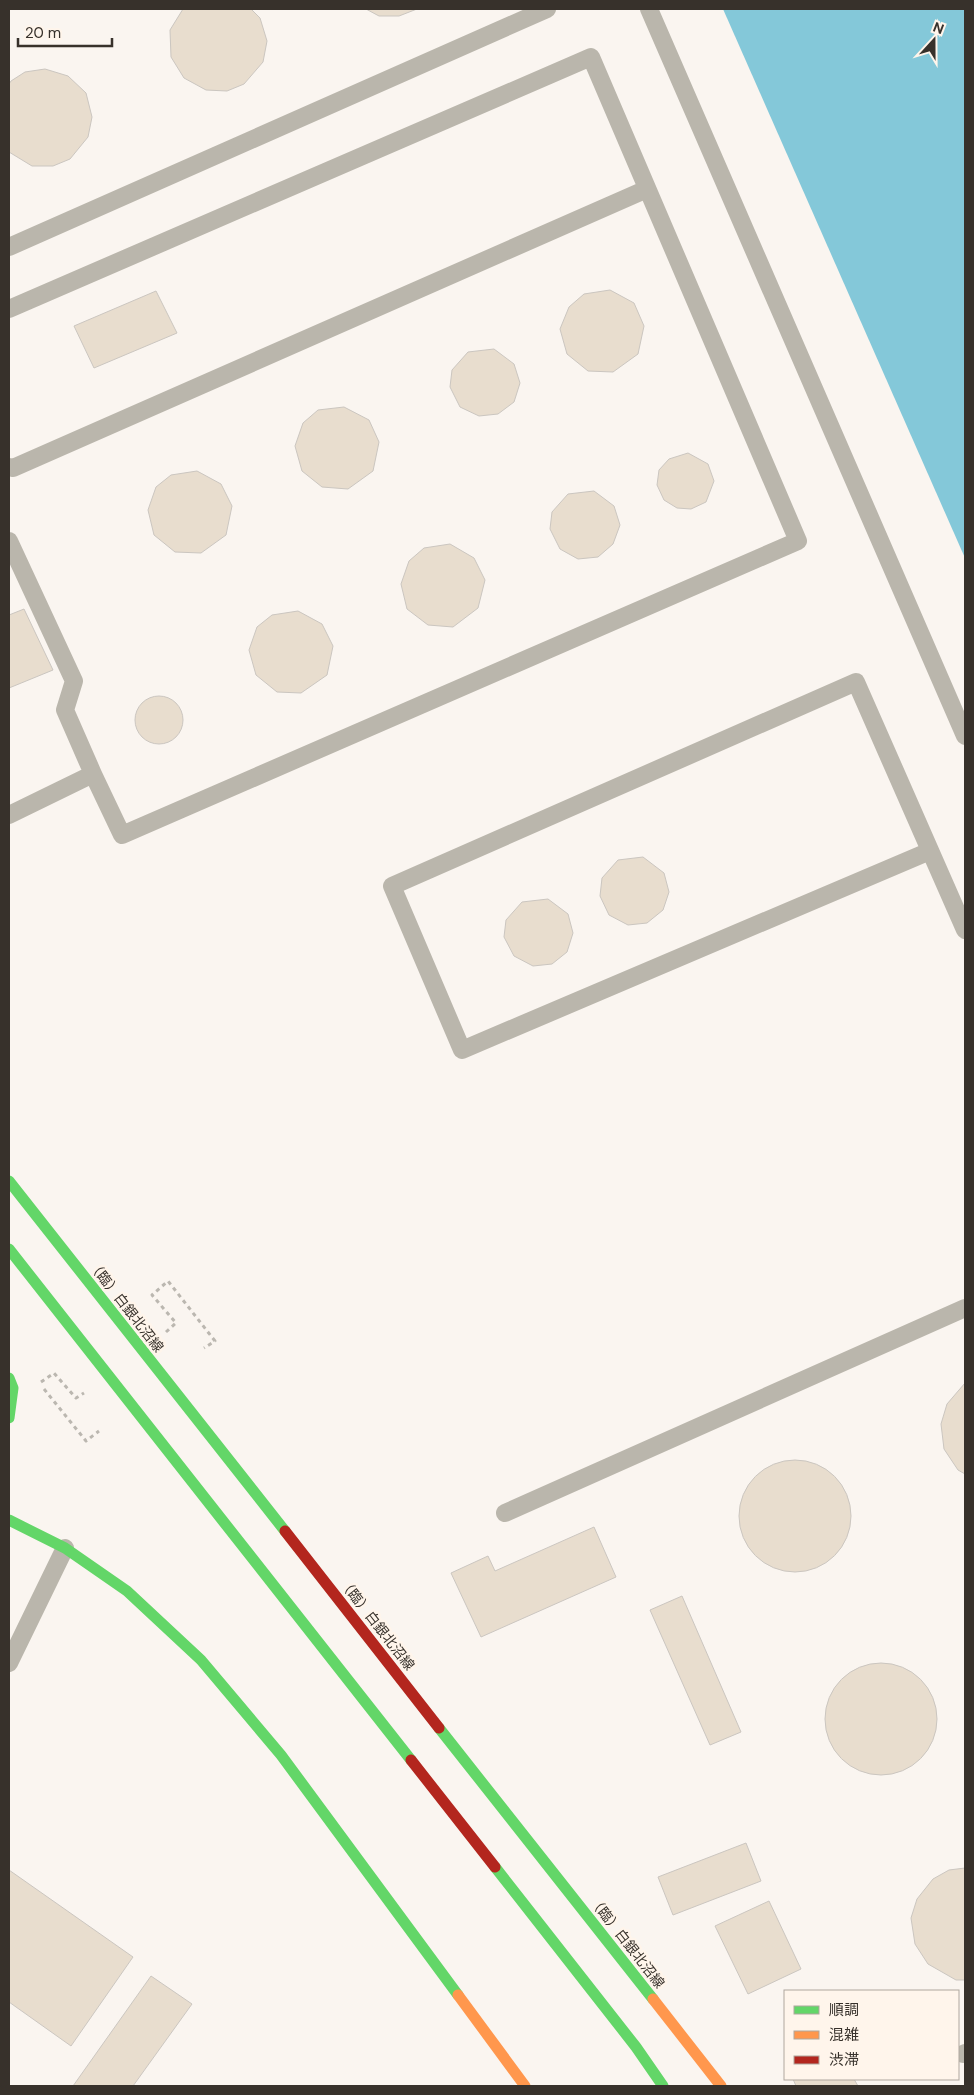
<svg xmlns="http://www.w3.org/2000/svg" width="974" height="2095" viewBox="0 0 974 2095" font-family="'DM Sans','Noto Sans JP',sans-serif">
<style>
.water{fill:#84c8d9}
.building{fill:#e8ddce;stroke:#cbc6c0}
.lines{fill:none;stroke-linecap:round;stroke-linejoin:round}
.path{stroke:#bbb7b0;stroke-width:3;stroke-dasharray:4 4;stroke-linecap:butt}
.lane{stroke:#bab6ac;stroke-width:18}
.fast{stroke:#63d668;stroke-width:11}
.slow{stroke:#ff974d;stroke-width:11}
.jam{stroke:#b3261e;stroke-width:11}
.labels{text-anchor:middle;stroke-width:5;stroke-linejoin:round;paint-order:stroke}
.street-label{font-size:14px;fill:#37312b;stroke:#fff5eb}
</style>
<rect width="100%" height="100%" fill="#faf5f0"/>
<path class="water" d="M 723,9 L 965,9 L 965,558 Z"/>
<path class="building" d="M 183,9 L 251,9 L 260,18 L 267,41 L 263,62 L 244,84 L 227,91 L 206,90 L 184,78 L 171,57 L 170,30 Z
M 366,9 L 417,9 L 399,16 L 379,16 Z
M 45,69 L 68,76 L 86,93 L 92,117 L 88,137 L 70,159 L 53,166 L 32,166 L 9,152 L 9,84 L 11,81 L 25,72 Z
M 610,290 L 634,303 L 644,326 L 638,354 L 613,372 L 588,371 L 567,354 L 560,329 L 569,307 L 584,294 Z
M 156,291 L 177,333 L 94,368 L 74,326 Z
M 494,349 L 514,364 L 520,383 L 514,402 L 498,414 L 479,416 L 460,407 L 450,387 L 452,370 L 468,352 Z
M 344,407 L 369,420 L 379,442 L 373,471 L 348,489 L 322,487 L 302,471 L 295,446 L 303,423 L 318,410 Z
M 688,453 L 708,464 L 714,481 L 706,502 L 691,509 L 677,508 L 664,500 L 657,485 L 659,470 L 669,459 Z
M 197,471 L 221,484 L 232,506 L 226,535 L 201,553 L 175,552 L 154,535 L 148,510 L 156,487 L 171,475 Z
M 594,491 L 614,506 L 620,525 L 613,544 L 598,557 L 578,559 L 560,549 L 550,529 L 552,512 L 568,494 Z
M 450,544 L 474,558 L 485,580 L 478,608 L 453,627 L 428,625 L 407,609 L 401,584 L 409,561 L 424,548 Z
M 24,609 L 53,670 L 9,688 L 9,615 Z
M 298,611 L 322,624 L 333,646 L 327,675 L 301,693 L 277,692 L 256,675 L 249,650 L 257,627 L 272,615 Z
M135 720a24 24 0 1 1 48 0a24 24 0 1 1-48 0Z
M 643,857 L 664,873 L 669,892 L 663,910 L 647,923 L 628,925 L 609,915 L 600,896 L 602,878 L 618,860 Z
M 548,899 L 568,914 L 573,933 L 567,952 L 552,964 L 533,966 L 514,956 L 504,937 L 506,920 L 522,902 Z
M 965,1383 L 965,1474 L 958,1470 L 944,1449 L 941,1424 L 947,1404 Z
M739 1516a56 56 0 1 1 112 0a56 56 0 1 1-112 0Z
M 594,1527 L 616,1577 L 481,1637 L 451,1573 L 488,1556 L 495,1571 Z
M 682,1596 L 741,1732 L 710,1745 L 650,1610 Z
M825 1719a56 56 0 1 1 112 0a56 56 0 1 1-112 0Z
M 746,1843 L 761,1881 L 673,1915 L 658,1877 Z
M 965,1868 L 965,1980 L 956,1980 L 928,1964 L 915,1944 L 911,1918 L 917,1899 L 933,1879 L 949,1870 Z
M 9,1870 L 133,1957 L 71,2046 L 9,2002 Z
M 769,1901 L 801,1969 L 748,1994 L 715,1926 Z
M 151,1976 L 192,2004 L 133,2086 L 73,2086 Z
M 793,2079 L 854,2079 L 858,2086 L 796,2086 Z"/>
<g class="lines">
<path class="path" d="M 166,1332 L 176,1323 L 152,1295 L 168,1281 L 215,1341 L 204,1348
M 41,1382 L 54,1373 L 76,1398 L 84,1393
M 44,1389 L 86,1441 L 99,1431"/>
<path class="lane" d="M 649,9 L 965,736
M 9,247 L 547,9
M 9,309 L 591,57 L 798,541 L 122,835 L 93,774 L 9,815
M 9,467 L 13,468 L 647,189
M 9,541 L 74,681 L 65,710 L 93,774
M 930,851 L 462,1050 L 392,886 L 856,682 L 965,930
M 505,1513 L 965,1308
M 9,1663 L 65,1548
M 963,2054 L 965,2053"/>
<path class="fast" d="M 9,1181 L 285,1531
M 9,1249 L 411,1760
M 9,1378 L 13,1388 L 9,1418
M 9,1520 L 65,1548 L 127,1591 L 201,1660 L 281,1755 L 458,1995
M 439,1728 L 653,1999
M 495,1867 L 636,2047 L 663,2086"/>
<path class="slow" d="M 458,1995 L 525,2086
M 653,1999 L 721,2086"/>
<path class="jam" d="M 285,1531 L 439,1728
M 411,1760 L 495,1867"/>
</g>
<g class="labels">
<g class="street-label">
<text transform="translate(126 1306) rotate(52)" y="5">（臨）白銀北沼線</text>
<text transform="translate(377 1624) rotate(52)" y="5">（臨）白銀北沼線</text>
<text transform="translate(627 1942) rotate(52)" y="5">（臨）白銀北沼線</text>
</g>
</g>
<rect width="974" height="2095" fill="none" stroke="#37312b" stroke-width="20"/>
<rect x="784" y="1990" width="175" height="90" fill="#fff5eb" stroke="#afa79e"/>
<rect x="794" y="2006" width="25" height="8" fill="#63d668" stroke="#afa79e"/>
<text x="829" y="2015" font-size="15" fill="#37312b">順調</text>
<rect x="794" y="2031" width="25" height="8" fill="#ff974d" stroke="#afa79e"/>
<text x="829" y="2040" font-size="15" fill="#37312b">混雑</text>
<rect x="794" y="2056" width="25" height="8" fill="#b3261e" stroke="#afa79e"/>
<text x="829" y="2065" font-size="15" fill="#37312b">渋滞</text>
<g transform="translate(934 40) rotate(21)" stroke="#fff5eb" stroke-width="4" paint-order="stroke">
<path d="M0-4L9 19L0 12L-9 19Z" fill="#37312b"/>
<text y="-8" font-size="14" font-weight="bold" text-anchor="middle" fill="#37312b">N</text>
</g>
<path d="M18 38v8h94v-8" fill="none" stroke="#37312b" stroke-width="2.5"/>
<text x="25" y="38" font-size="15" fill="#37312b" stroke="#fff5eb" stroke-width="4" paint-order="stroke">20 m</text>
</svg>
